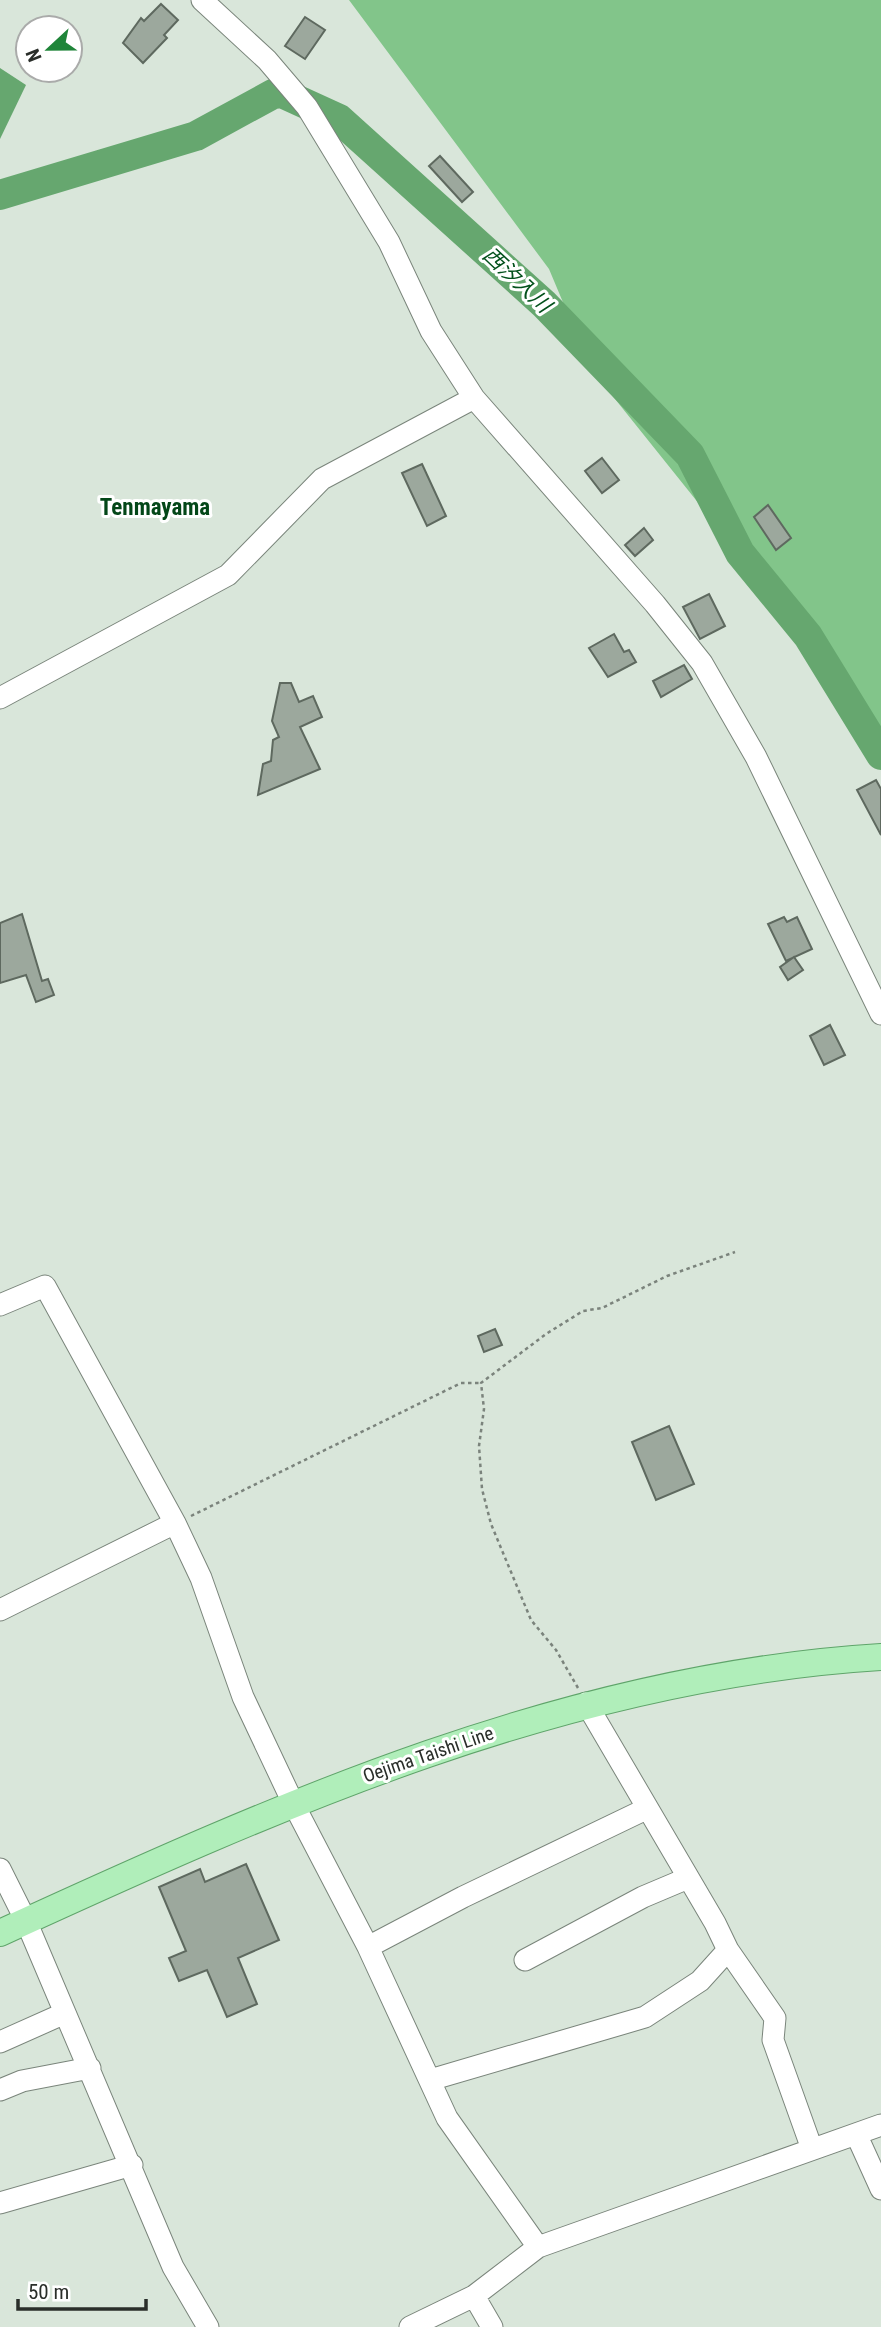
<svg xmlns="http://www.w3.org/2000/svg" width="881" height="2327" viewBox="0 0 881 2327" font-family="'Roboto Condensed','Noto Sans JP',sans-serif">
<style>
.forest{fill:#82c58a}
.water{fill:#66a76f}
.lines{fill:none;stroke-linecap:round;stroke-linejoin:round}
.river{stroke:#66a76f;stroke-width:30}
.building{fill:#9ca89d;stroke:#5e695f;stroke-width:2}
.minor-casing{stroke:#7a857b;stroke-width:23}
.major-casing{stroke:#5fa46a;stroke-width:28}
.path{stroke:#7b837c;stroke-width:2.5;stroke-dasharray:3.5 3.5;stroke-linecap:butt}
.minor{stroke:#fff;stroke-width:21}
.major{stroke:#b0eeba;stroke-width:26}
.labels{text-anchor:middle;stroke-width:6;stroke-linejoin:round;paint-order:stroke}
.street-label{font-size:19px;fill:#2a2e2a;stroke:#fff}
.water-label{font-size:21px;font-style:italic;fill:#03511c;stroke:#fff}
.quarter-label{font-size:23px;font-weight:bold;fill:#034718;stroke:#fff}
</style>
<rect width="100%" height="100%" fill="#d9e6da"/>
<path class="forest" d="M 349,0 L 881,0 L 881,731 L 591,369 L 549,269 Z"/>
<path class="water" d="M 0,68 L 26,85 L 0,139 Z"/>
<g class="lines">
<path class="river" d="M 0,195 L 196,136 L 273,94 L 282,93 L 339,119 L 544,304 L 690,455 L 740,553 L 808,636 L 881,755"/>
</g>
<path class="building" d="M 161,4 L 178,20 L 164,35 L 167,38 L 143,63 L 123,43 L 141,18 L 144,21 Z
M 305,17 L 325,30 L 305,59 L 285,46 Z
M 440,156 L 473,192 L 462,202 L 429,166 Z
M 602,458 L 619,480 L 602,493 L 585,471 Z
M 422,464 L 446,516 L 427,526 L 402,473 Z
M 768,505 L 791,538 L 776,550 L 754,517 Z
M 644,528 L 653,540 L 635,556 L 625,545 Z
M 709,594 L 725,626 L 700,639 L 683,607 Z
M 614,634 L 624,652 L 629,650 L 636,662 L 608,677 L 589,648 Z
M 684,665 L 692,679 L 661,697 L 653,681 Z
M 280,683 L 291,683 L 299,702 L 313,696 L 322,717 L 300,727 L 320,769 L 258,795 L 263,764 L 271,761 L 273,740 L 279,737 L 272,721 Z
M 876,780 L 881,789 L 881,835 L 857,790 Z
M 22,914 L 42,981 L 48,979 L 54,995 L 36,1002 L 26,975 L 0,983 L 0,923 Z
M 784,917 L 787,922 L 797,917 L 812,949 L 786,961 L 768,924 Z
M 794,957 L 803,970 L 788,980 L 780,967 Z
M 830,1025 L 845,1055 L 824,1065 L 810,1036 Z
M 495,1329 L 502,1345 L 484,1352 L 478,1336 Z
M 669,1426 L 694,1484 L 656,1500 L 632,1442 Z
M 246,1864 L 279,1940 L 238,1958 L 257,2004 L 227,2017 L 207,1970 L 179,1981 L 169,1958 L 186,1951 L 159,1887 L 200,1869 L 205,1882 Z"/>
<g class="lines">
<g class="minor-casing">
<path id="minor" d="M 202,0 L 267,60 L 307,107 L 389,242 L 431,331 L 474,398 L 655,604 L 702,663 L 756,757 L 881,1014
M 0,698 L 228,575 L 322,479 L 474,398
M 0,1305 L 45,1286 L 175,1523 L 201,1578 L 243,1697 L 294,1805 L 368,1947 L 447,2118 L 538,2247
M 0,1610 L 175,1523
M 586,1703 L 715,1923 L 728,1950 L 775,2018 L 773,2040 L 812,2149
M 0,1869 L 26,1921 L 173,2267 L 208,2327
M 368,1947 L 463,1897 L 646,1809
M 525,1960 L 643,1897 L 688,1878
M 0,2042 L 65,2013
M 430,2080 L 645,2017 L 700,1981 L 728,1950
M 0,2090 L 22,2081 L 90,2068
M 857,2136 L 881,2189
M 0,2203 L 132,2165
M 474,2296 L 492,2327
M 410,2327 L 474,2296 L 538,2247 L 881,2125"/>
</g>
<g class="major-casing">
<path id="major" d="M 0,1933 C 281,1804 568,1676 881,1657"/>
</g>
<path class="path" d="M 191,1516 L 461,1383 L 481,1383
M 578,1688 L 556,1650 L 531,1620 L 491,1524 L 482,1489 L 479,1446 L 484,1409 L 481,1383 L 546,1334 L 583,1311 L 602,1308 L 667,1276 L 735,1252"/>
<use href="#minor" class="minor"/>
<use href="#major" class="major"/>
</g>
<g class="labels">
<g class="street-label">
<text transform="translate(428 1754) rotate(-19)" y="7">Oejima Taishi Line</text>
</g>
<g class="water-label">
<text transform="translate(517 280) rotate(43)" y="7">西汐入川</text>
</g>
<g class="quarter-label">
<text x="155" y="515">Tenmayama</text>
</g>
</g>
<g transform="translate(49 49) rotate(248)"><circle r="33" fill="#ffffff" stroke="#aaabaa" stroke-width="2"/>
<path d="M0-5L12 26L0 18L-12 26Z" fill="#1f8539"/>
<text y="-10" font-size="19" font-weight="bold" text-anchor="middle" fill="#2a2e2a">N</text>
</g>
<path d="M18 2299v10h128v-10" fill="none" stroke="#2a2e2a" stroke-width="3.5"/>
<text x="28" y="2299" font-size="21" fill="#2a2e2a" stroke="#ffffff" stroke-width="5" paint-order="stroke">50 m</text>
</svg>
